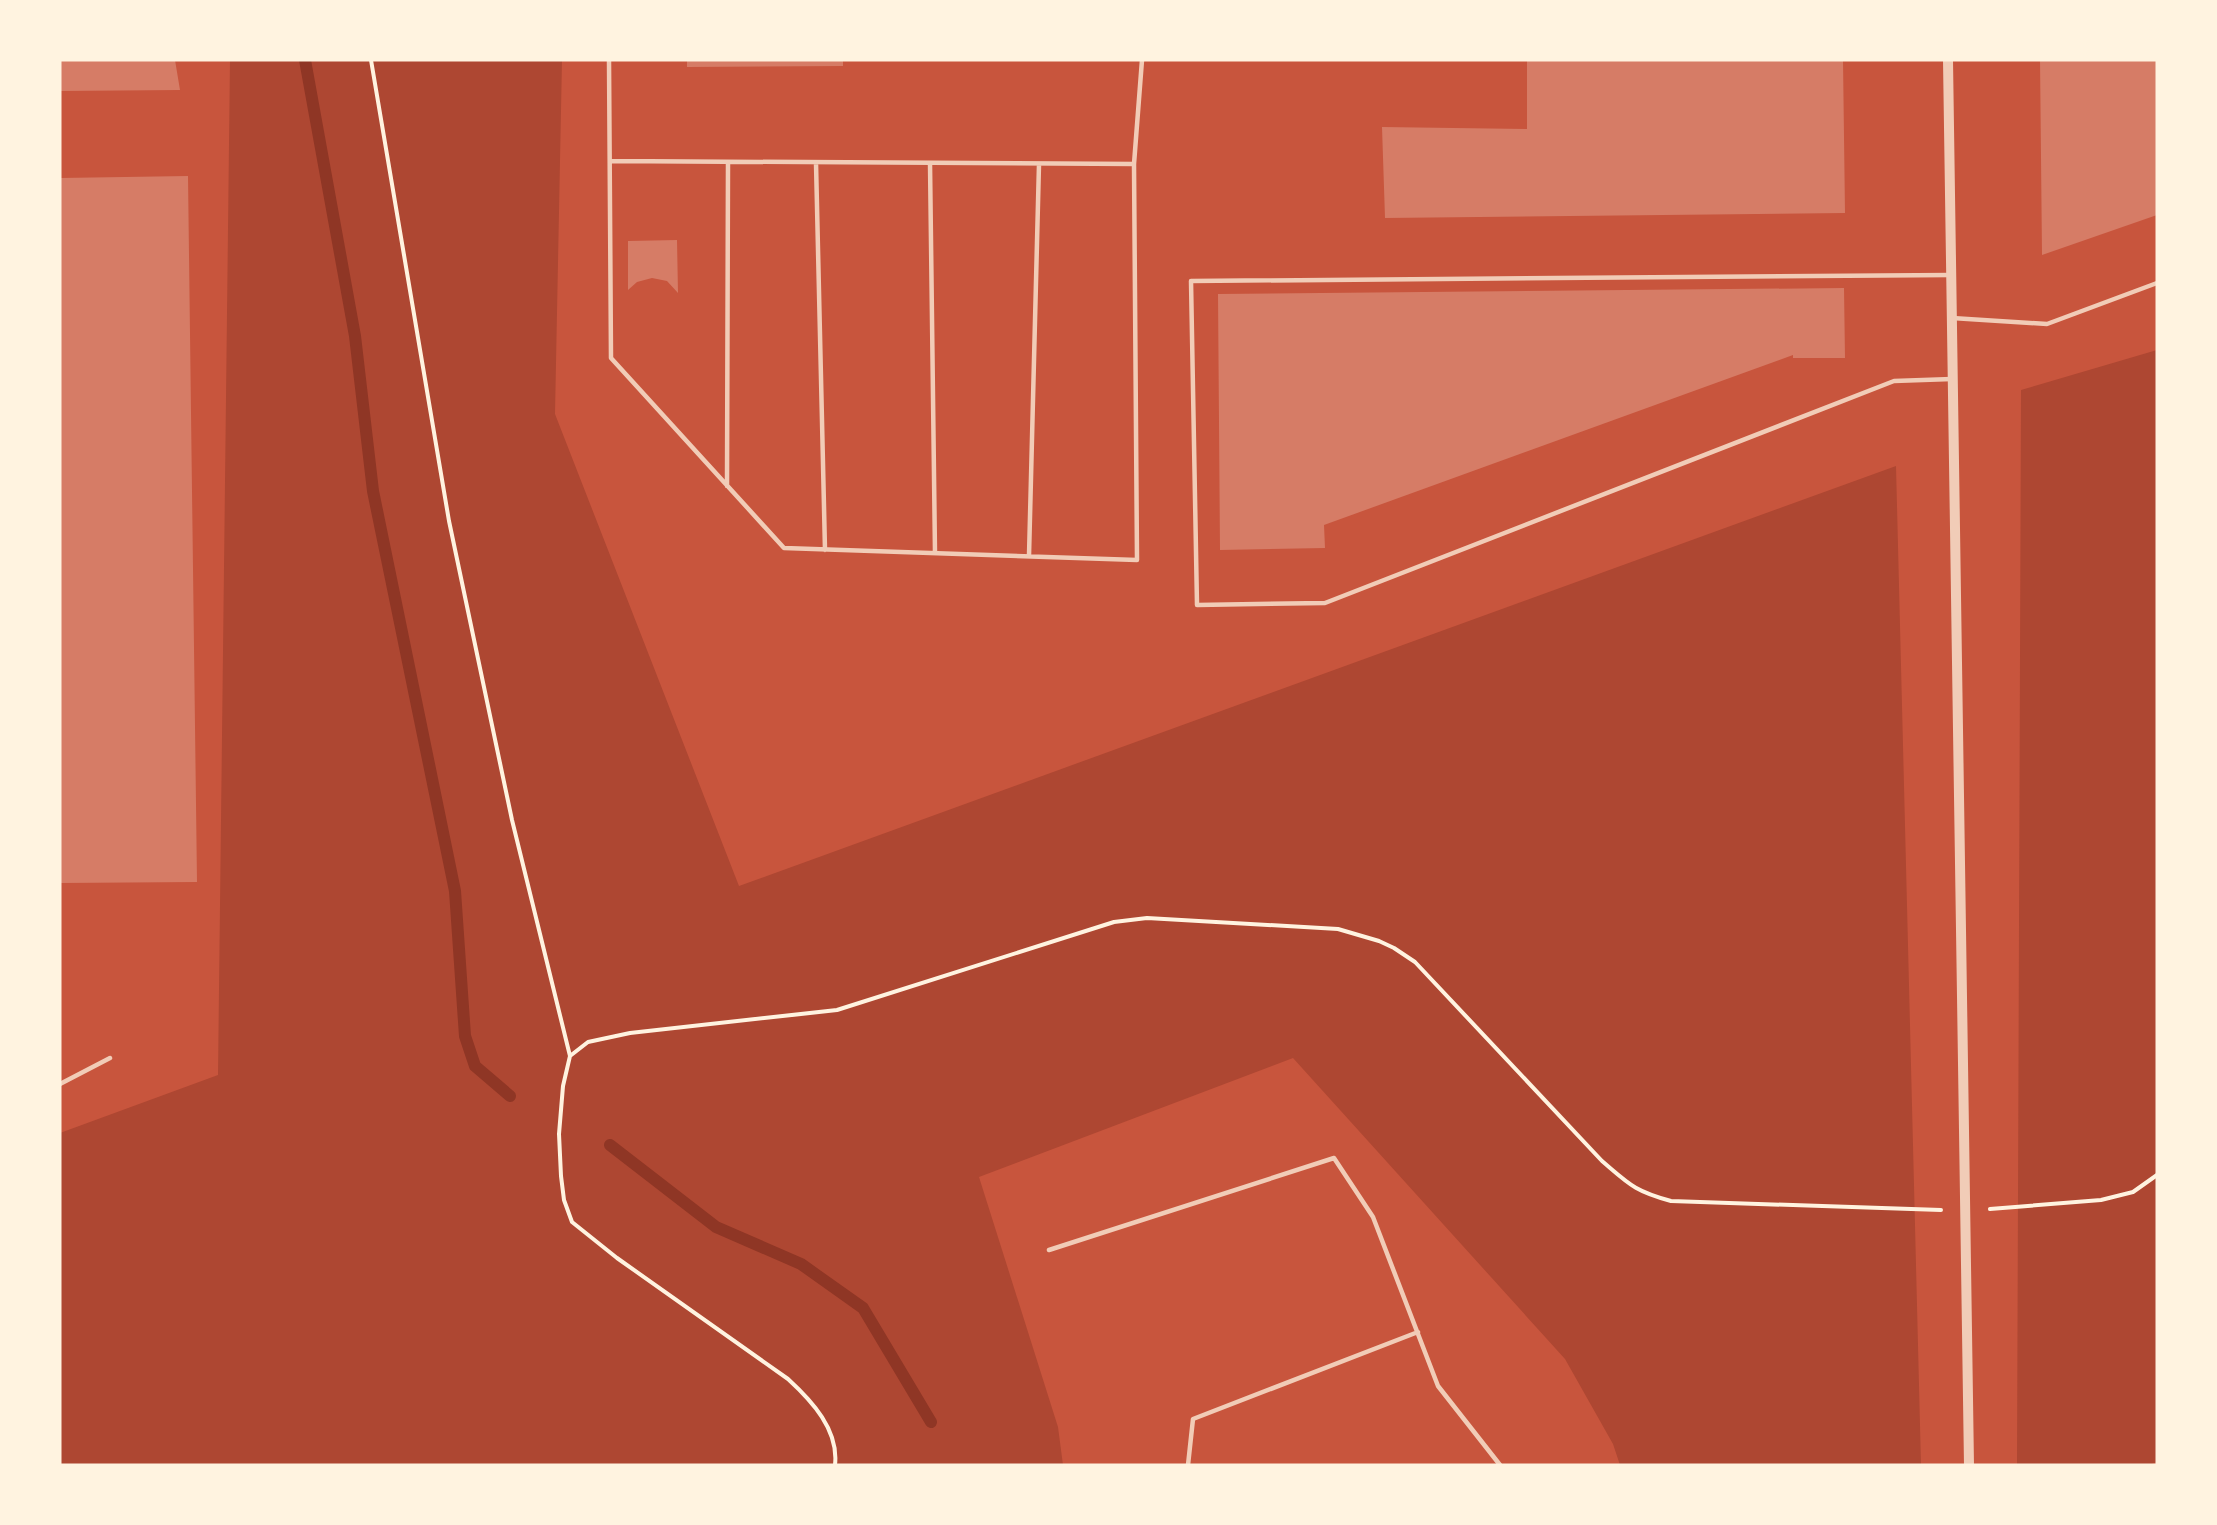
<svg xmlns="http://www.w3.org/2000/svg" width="2217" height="1525" viewBox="0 0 2217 1525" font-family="Figtree,sans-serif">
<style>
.green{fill:#ae4732}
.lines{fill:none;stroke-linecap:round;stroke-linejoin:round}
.stream{stroke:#8f3625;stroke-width:12}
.building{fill:#d67c66}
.path{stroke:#fff3e0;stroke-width:4}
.service{stroke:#f1ccb7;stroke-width:4.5}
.tertiary{stroke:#f1ccb7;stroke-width:10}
</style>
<rect width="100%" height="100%" fill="#c8553d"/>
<path class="green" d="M 230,60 L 562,60 L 555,414 L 739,886 L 1896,466 L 1921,1465 L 1620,1465 L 1613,1444 L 1565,1359 L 1293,1058 L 979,1177 L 1058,1427 L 1063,1465 L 60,1465 L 60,1133 L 218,1075 Z
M 2157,350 L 2157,1462 L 2149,1465 L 2017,1465 L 2021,390 Z"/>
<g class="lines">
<path class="stream" d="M 305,60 L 355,336 L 373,491 L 455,891 L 465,1036 L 475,1066 L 510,1096
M 610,1145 L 716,1227 L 801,1264 L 863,1308 L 931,1422"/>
</g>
<path class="building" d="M 60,60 L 175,60 L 180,90 L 60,91 Z
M 687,60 L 843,60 L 843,66 L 687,67 Z
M 1527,60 L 1843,60 L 1845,213 L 1385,218 L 1382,127 L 1527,129 Z
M 2040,60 L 2157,60 L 2157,215 L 2042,255 Z
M 188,176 L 197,882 L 60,883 L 60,178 Z
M 677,240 L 678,293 L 667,281 L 652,278 L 637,282 L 628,290 L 628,241 Z
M 1844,288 L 1845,358 L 1793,358 L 1793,355 L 1324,525 L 1325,548 L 1220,550 L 1218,294 Z"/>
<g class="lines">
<path class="path" d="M 371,60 L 449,521 L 512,820 L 570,1056
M 1990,1209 L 2101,1200 L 2133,1192 L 2157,1175
M 835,1465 C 839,1430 812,1401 788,1379 L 617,1258 L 572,1222 L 564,1200 L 561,1176 L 559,1134 L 563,1086 L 570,1056 L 588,1042 L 630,1033 L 837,1010 L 1114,922 L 1147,918 L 1338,929 L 1379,941 L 1394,948 L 1415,962 L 1602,1161 C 1629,1184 1634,1191 1671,1201 L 1941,1210"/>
<path class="service" d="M 609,60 L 611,358 L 784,548 L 1137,560 L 1134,164 L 611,161
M 816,163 L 825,550
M 930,163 L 935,553
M 1134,164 L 1142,60
M 1951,275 L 1191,281 L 1197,605 L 1325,603 L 1894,381 L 1952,379
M 1952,318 L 2047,324 L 2157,283
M 727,486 L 728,162
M 1029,556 L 1039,164
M 60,1084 L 110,1058
M 1049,1250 L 1334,1158 L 1373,1217 L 1438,1386 L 1500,1465
M 1188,1465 L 1193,1419 L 1418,1332"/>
<path class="tertiary" d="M 1948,60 L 1969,1465"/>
</g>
<rect width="2217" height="1525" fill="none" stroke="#fff3e0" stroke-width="123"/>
</svg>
